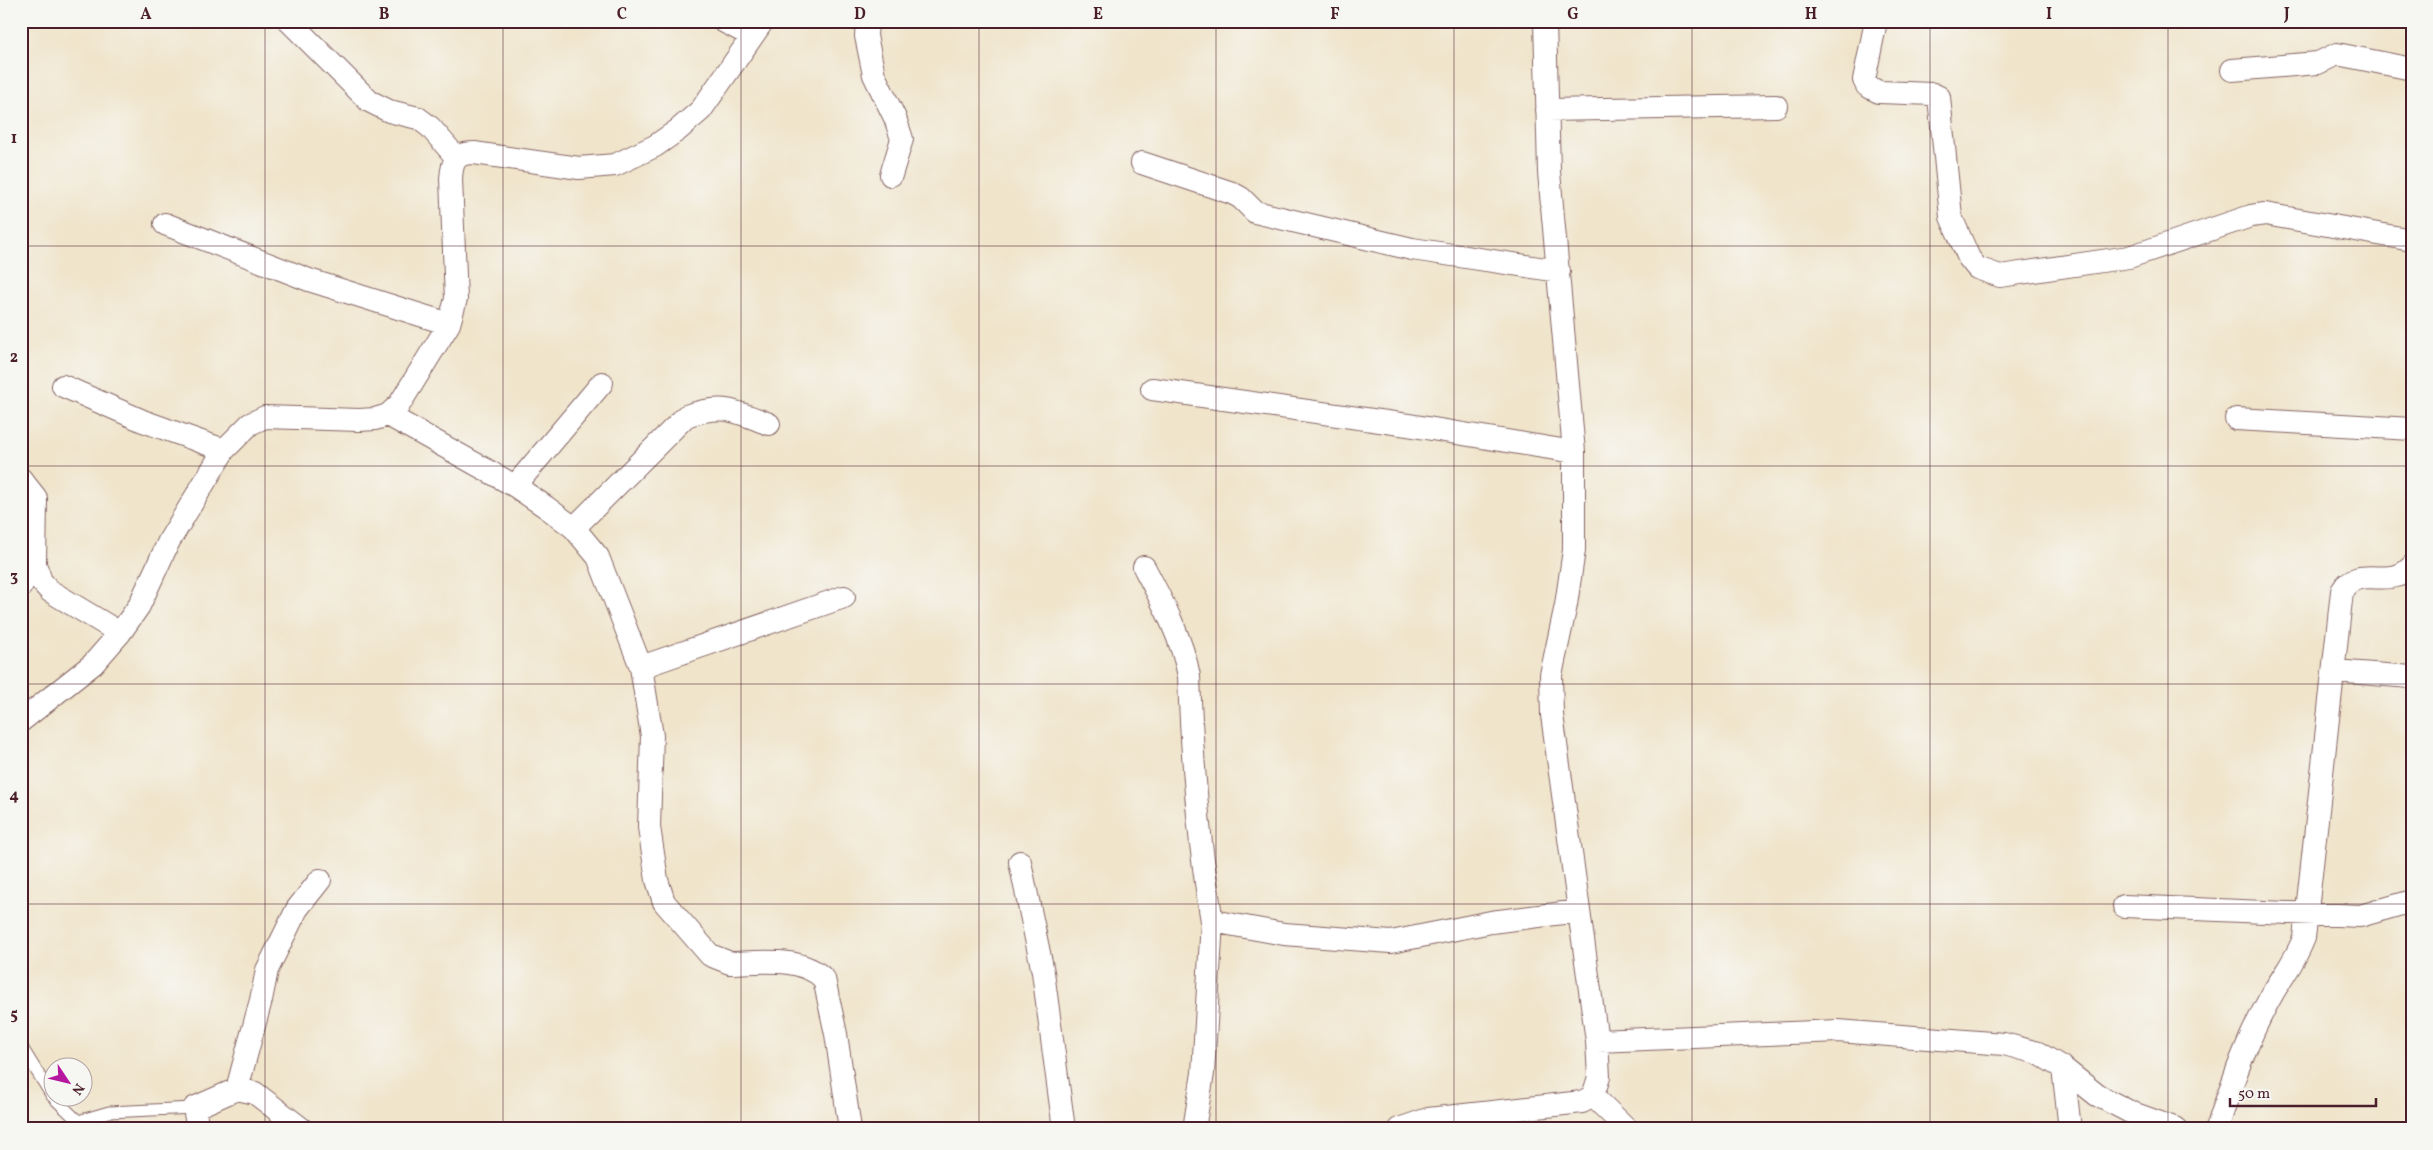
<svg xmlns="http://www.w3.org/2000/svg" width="2433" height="1150" viewBox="0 0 2433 1150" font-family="Vollkorn,serif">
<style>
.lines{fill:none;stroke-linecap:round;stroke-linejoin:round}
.lane-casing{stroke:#846463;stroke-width:13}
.street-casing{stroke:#846463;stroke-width:24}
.lane{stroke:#fff;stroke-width:11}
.street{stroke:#fff;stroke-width:22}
.grid{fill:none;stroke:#4a1f2b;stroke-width:1;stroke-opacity:0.55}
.neatline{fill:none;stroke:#4a1f2b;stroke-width:2}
.grid-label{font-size:16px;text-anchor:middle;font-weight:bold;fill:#4a1f2b}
</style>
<rect width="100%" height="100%" fill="#f6f6f2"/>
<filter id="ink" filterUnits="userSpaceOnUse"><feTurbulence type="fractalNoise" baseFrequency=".02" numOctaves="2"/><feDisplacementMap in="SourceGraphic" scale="10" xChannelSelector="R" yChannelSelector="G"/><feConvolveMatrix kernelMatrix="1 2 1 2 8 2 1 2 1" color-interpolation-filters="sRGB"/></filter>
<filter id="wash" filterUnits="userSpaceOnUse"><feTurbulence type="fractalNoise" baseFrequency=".0096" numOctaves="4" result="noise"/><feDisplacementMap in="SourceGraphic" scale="20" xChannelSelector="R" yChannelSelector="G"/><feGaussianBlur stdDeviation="1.12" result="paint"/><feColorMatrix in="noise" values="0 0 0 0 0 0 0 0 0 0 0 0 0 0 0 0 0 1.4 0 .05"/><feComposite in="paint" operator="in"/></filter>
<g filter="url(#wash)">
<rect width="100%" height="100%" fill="#f0e4ca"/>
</g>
<g filter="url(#ink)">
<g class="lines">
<g class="lane-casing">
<path id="lane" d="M 21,1046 L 52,1096
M 54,1098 L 78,1121 L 109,1112 L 194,1108"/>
</g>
<g class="street-casing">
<path id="street" d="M 289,21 L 369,101 L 389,111 L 418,118 L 430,127 L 456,157
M 723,21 L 752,36
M 867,21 L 866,36 L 874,75 L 895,118 L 902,139 L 891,175
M 1545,21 L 1549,172 L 1574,452 L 1574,550 L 1566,605 L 1551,675 L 1552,715 L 1597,1041 L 1838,1031 L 2004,1044 L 2038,1053 L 2063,1068 L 2097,1095 L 2130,1112 L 2177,1129
M 1876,21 L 1864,80 L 1867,86 L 1879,92 L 1933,94 L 1939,97 L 1951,217 L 1969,258 L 1977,268 L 2000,276 L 2129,257 L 2251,216 L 2265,214 L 2412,240
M 2232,70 L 2318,63 L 2337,54 L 2412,69
M 1547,110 L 1776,106
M 1142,163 L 1232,193 L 1241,198 L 1255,212 L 1412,249 L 1559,271
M 165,224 L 309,280 L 449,324
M 63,386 L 143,421 L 224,450
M 1152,389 L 1408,425 L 1574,452
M 388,415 L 515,486 L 546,507 L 574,528 L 598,557 L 641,667 L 652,736 L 649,827 L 657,880 L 664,902 L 710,955 L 730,963 C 760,962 801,956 824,979 L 836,1034 L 850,1129
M 2236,419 L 2412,429
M 21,479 L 36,498 L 35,564 L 41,581 L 50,591 L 120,633
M 515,486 L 602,383
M 574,528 L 686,416 C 723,403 734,411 769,424
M 1144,567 C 1162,601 1182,638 1189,676 C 1192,758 1198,840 1212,921 L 1284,934 L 1391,942 L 1491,922 L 1579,911
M 21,586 L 35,564
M 641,667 L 844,597
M 2334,671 L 2412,677
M 21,721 L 93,664 L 120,633 L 139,606 L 169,541 L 224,450 L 250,424 L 265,417 L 359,420 L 375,419 L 388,415 L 399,405 L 449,324 L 456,299 L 451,179 C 452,162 455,153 474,153 L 579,168 L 615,165 L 655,146 L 678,130 L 701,110 L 763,21
M 1020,862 L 1043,972 L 1064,1129
M 2124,906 L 2360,916 L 2412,901
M 2063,1068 L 2070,1129
M 237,1089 L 261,1000 L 267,970 L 297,909 L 320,880
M 1593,1096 L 1627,1129
M 198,1129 L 194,1108 L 237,1089 L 255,1093 L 302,1129
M 1194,1129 L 1203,1073 L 1212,921
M 1399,1129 L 1428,1119 L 1582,1102 L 1593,1096 L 1599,1077 L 1597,1041
M 2217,1129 C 2232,1082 2249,1034 2274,991 C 2286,971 2295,961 2304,938 L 2342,591 C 2357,563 2391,591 2412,566"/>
</g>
<use href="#lane" class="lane"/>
<use href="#street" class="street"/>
</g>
</g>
<path class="grid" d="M 265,21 L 265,1129M 503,21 L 503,1129M 741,21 L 741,1129M 979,21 L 979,1129M 1216,21 L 1216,1129M 1454,21 L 1454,1129M 1692,21 L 1692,1129M 1930,21 L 1930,1129M 2168,21 L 2168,1129M 21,246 L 2412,246M 21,466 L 2412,466M 21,684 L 2412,684M 21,904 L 2412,904"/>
<rect width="2433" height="1150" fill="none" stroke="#f6f6f2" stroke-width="55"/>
<g transform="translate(68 1082) rotate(125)"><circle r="24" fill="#f6f6f2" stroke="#b1a0a2"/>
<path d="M0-4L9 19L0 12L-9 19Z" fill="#b5179e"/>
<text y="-8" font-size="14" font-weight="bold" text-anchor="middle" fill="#4a1f2b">N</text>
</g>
<path d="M2230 1098v8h146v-8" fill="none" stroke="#4a1f2b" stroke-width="2.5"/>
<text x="2238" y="1098" font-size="15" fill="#4a1f2b" stroke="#f6f6f2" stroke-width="4" paint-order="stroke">50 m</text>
<rect x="28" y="28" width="2378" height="1094" class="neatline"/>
<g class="grid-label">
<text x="146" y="19">A</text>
<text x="384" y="19">B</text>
<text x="622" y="19">C</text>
<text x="860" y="19">D</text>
<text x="1098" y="19">E</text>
<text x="1335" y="19">F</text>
<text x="1573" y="19">G</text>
<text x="1811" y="19">H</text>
<text x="2049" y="19">I</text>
<text x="2287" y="19">J</text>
<text x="14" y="143">1</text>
<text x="14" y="362">2</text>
<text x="14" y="581">3</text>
<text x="14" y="800">4</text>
<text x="14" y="1019">5</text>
</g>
</svg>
